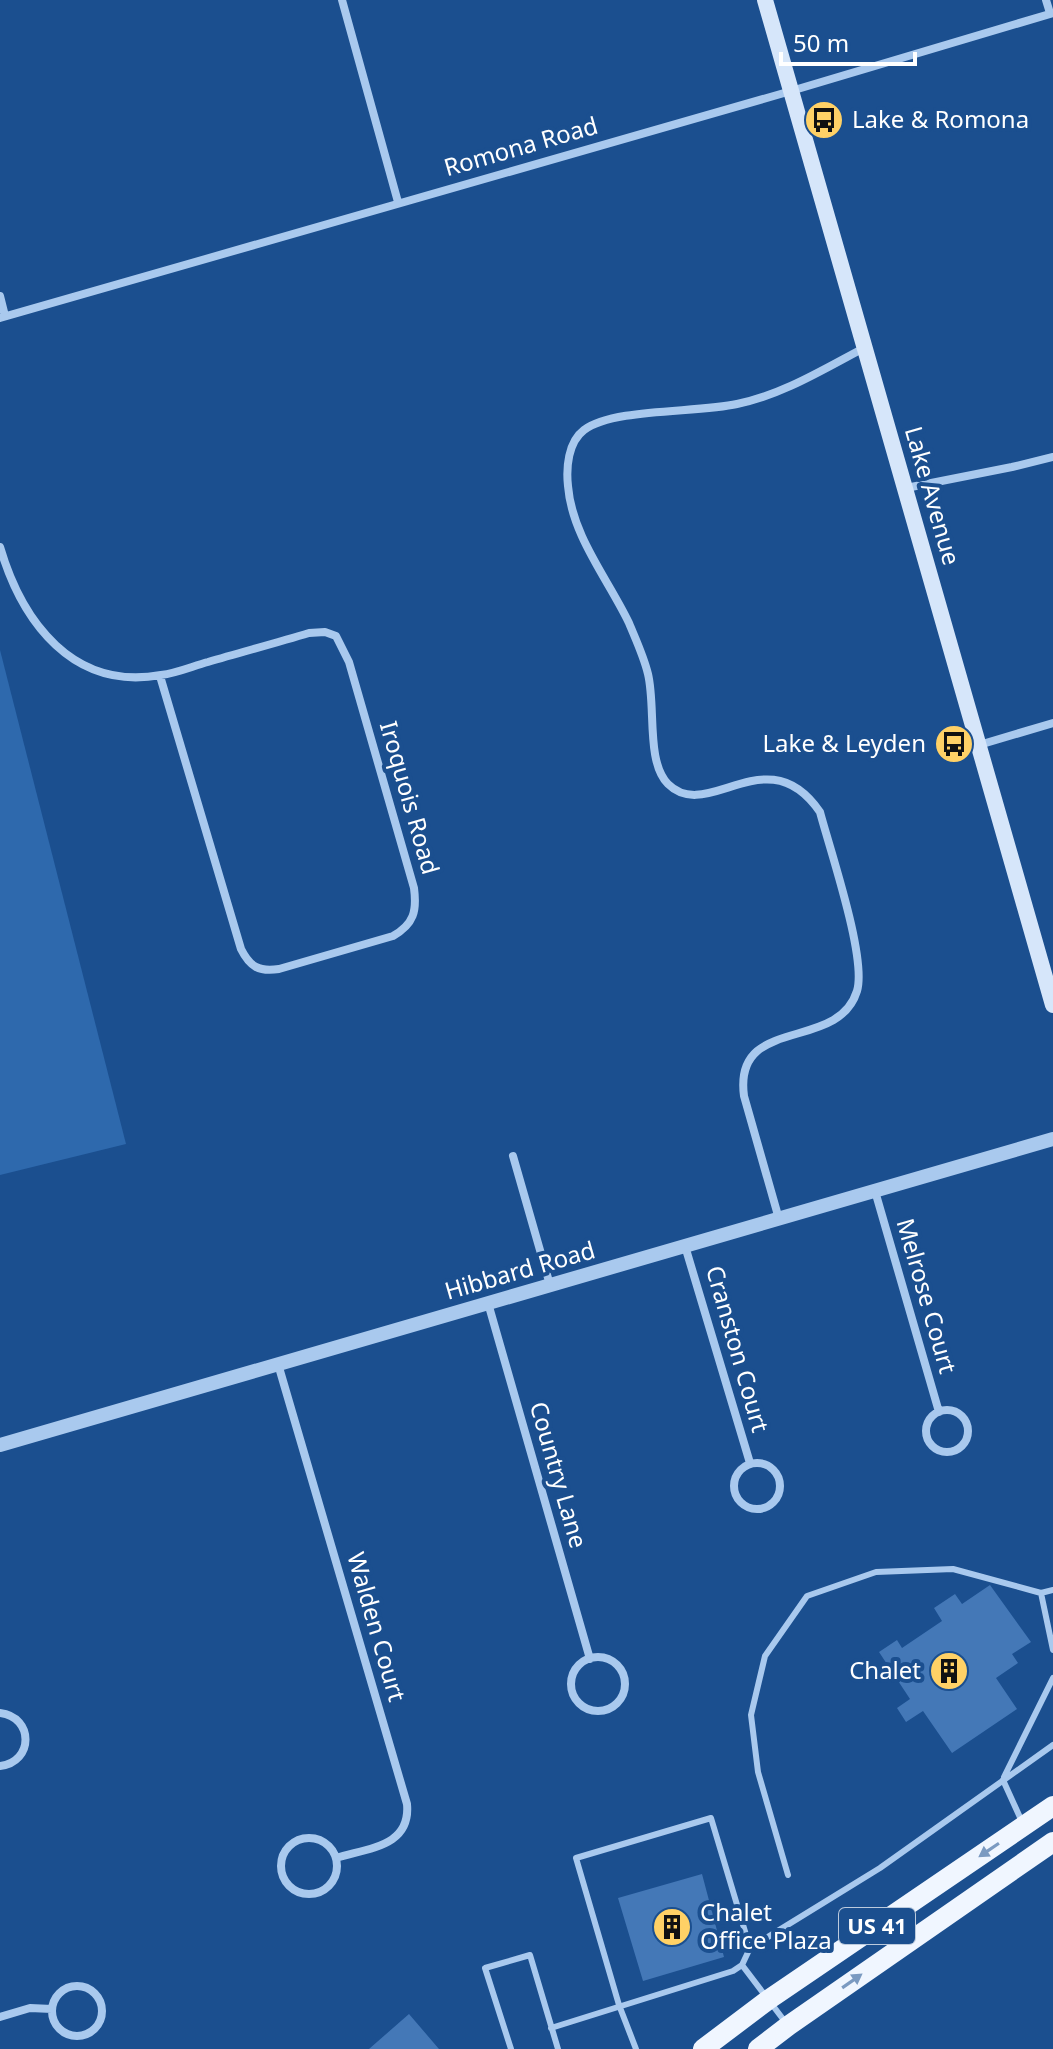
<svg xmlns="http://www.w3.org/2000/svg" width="1053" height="2049" viewBox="0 0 1053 2049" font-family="'Noto Sans',sans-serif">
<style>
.green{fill:#2e69ad}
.building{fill:#4478b7}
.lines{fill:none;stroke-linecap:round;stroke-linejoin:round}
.service{stroke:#a9c9ee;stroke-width:6}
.minor{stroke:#a9c9ee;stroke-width:8}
.tertiary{stroke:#a9c9ee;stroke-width:14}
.secondary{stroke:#d6e6fa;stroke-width:16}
.primary{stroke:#f0f6ff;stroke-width:20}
.oneway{fill:#7b9ac1}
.labels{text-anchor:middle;stroke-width:8;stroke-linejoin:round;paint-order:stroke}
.shield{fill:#1b4f8f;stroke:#bbcadd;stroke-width:2}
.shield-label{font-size:22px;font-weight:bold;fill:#fff}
.poi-label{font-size:24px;fill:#fff;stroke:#1b4f8f;text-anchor:start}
.street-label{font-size:24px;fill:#fff;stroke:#1b4f8f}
</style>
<rect width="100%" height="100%" fill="#1b4f8f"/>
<path class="green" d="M 0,650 L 126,1144 L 0,1175 Z"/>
<path class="building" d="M 990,1585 L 1031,1642 L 1012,1654 L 1018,1663 L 996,1678 L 1017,1709 L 952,1753 L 923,1711 L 906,1722 L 897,1708 L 910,1699 L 879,1652 L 897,1640 L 902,1648 L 942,1621 L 934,1608 L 955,1594 L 962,1604 Z
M 702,1874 L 724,1957 L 643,1981 L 618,1898 Z
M 409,2014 L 439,2049 L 369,2049 Z"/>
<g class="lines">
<path class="service" d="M 1041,1593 L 1053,1650
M 1004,1777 L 1053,1678
M 1003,1780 L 1023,1824
M 788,1875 L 758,1772 L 751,1715 L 765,1656 L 807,1596 L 876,1572 L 953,1569 L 1041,1593 L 1053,1590
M 750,1948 L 880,1868 L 1053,1745
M 742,1965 L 786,2023
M 551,2028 L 733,1971 L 742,1965 L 750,1948 L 711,1818 L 576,1858 L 619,2005 L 636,2049
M 511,2049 L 485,1968 L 530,1955 L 558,2049"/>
<path class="minor" d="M 342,0 L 398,202
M 1046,0 L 1050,13
M 0,296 L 5,316
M 0,318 L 791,91 L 1053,13
M 906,488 L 1012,467 L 1053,457
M 0,547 C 22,622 73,691 161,675 C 177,673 193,666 208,662 C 242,652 276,643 309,633 L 325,632 L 336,636 L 349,662 L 414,888 C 417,911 414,924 393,936 L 279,969 C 259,972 250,967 241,949 L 160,676
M 979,745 L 1053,723
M 513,1156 L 550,1285
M 875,1191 L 939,1412
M 779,1219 L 744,1096 C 733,1014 838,1053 857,991 C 867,958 830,850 820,812 C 767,735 708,824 668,784 C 646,762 656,707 648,674 C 644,657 636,640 629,623 C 608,579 572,536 568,486 C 566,468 568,442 584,430 C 613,408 697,413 737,404 C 782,395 824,369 864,348
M 685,1246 L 750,1463
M 488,1303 L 590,1659
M 278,1364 L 407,1804 C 411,1847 368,1848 336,1858
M926 1431a21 21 0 1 1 42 0a21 21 0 1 1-42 0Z
M734 1486a23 23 0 1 1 46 0a23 23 0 1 1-46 0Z
M571 1684a27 27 0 1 1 54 0a27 27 0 1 1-54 0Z
M 0,1713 C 34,1717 34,1762 0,1766
M281 1866a28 28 0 1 1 56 0a28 28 0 1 1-56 0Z
M52 2011a25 25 0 1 1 50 0a25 25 0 1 1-50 0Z
M 0,2017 L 30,2008 L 52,2009"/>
<path class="tertiary" d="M 0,1445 L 1053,1139"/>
<path class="secondary" d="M 765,0 L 1053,1005"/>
<path class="primary" d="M 703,2049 L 768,2000 L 1053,1806
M 758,2049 L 788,2026 L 1053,1842"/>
</g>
<defs><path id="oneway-solid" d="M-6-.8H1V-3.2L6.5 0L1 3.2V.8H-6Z" transform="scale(2)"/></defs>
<g class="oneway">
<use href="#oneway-solid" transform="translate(989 1850) rotate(146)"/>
<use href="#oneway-solid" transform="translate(852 1981) rotate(-35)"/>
</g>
<defs>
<g id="bus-disc" transform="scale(2)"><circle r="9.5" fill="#ffd166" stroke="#1b4f8f"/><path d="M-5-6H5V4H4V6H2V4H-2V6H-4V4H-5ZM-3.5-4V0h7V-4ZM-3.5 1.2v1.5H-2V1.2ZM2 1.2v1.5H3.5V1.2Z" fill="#111"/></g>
<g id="building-disc" transform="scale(2)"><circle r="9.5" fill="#ffd166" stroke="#1b4f8f"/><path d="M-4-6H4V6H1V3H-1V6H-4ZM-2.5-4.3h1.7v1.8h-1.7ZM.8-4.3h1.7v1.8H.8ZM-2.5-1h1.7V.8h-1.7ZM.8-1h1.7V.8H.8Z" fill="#111"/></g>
</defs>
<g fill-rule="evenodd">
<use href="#bus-disc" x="824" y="120"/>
<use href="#bus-disc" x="954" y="744"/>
<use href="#building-disc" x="949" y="1671"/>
<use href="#building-disc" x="672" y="1927"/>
</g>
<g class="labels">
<rect class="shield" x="839" y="1908" width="76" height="36" rx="6"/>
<g class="shield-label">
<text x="877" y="1934">US 41</text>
</g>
<g class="poi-label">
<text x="852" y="128">Lake &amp; Romona</text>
<text x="926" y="752" text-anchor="end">Lake &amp; Leyden</text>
<text x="921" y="1679" text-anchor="end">Chalet</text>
<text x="700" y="1921">Chalet<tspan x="700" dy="28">Office Plaza</tspan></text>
</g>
<g class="street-label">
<text transform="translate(521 147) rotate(-16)" y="8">Romona Road</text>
<text transform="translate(932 496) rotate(74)" y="8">Lake Avenue</text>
<text transform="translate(409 798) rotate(74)" y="8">Iroquois Road</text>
<text transform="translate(520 1271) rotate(-16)" y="8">Hibbard Road</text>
<text transform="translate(926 1296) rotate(74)" y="8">Melrose Court</text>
<text transform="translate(737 1349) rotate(74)" y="8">Cranston Court</text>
<text transform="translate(558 1475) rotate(74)" y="8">Country Lane</text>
<text transform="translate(376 1627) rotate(74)" y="8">Walden Court</text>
</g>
</g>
<path d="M781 52v12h134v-12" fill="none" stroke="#ffffff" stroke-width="4"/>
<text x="793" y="52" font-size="24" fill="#ffffff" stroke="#1b4f8f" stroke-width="6" paint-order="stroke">50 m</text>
</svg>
